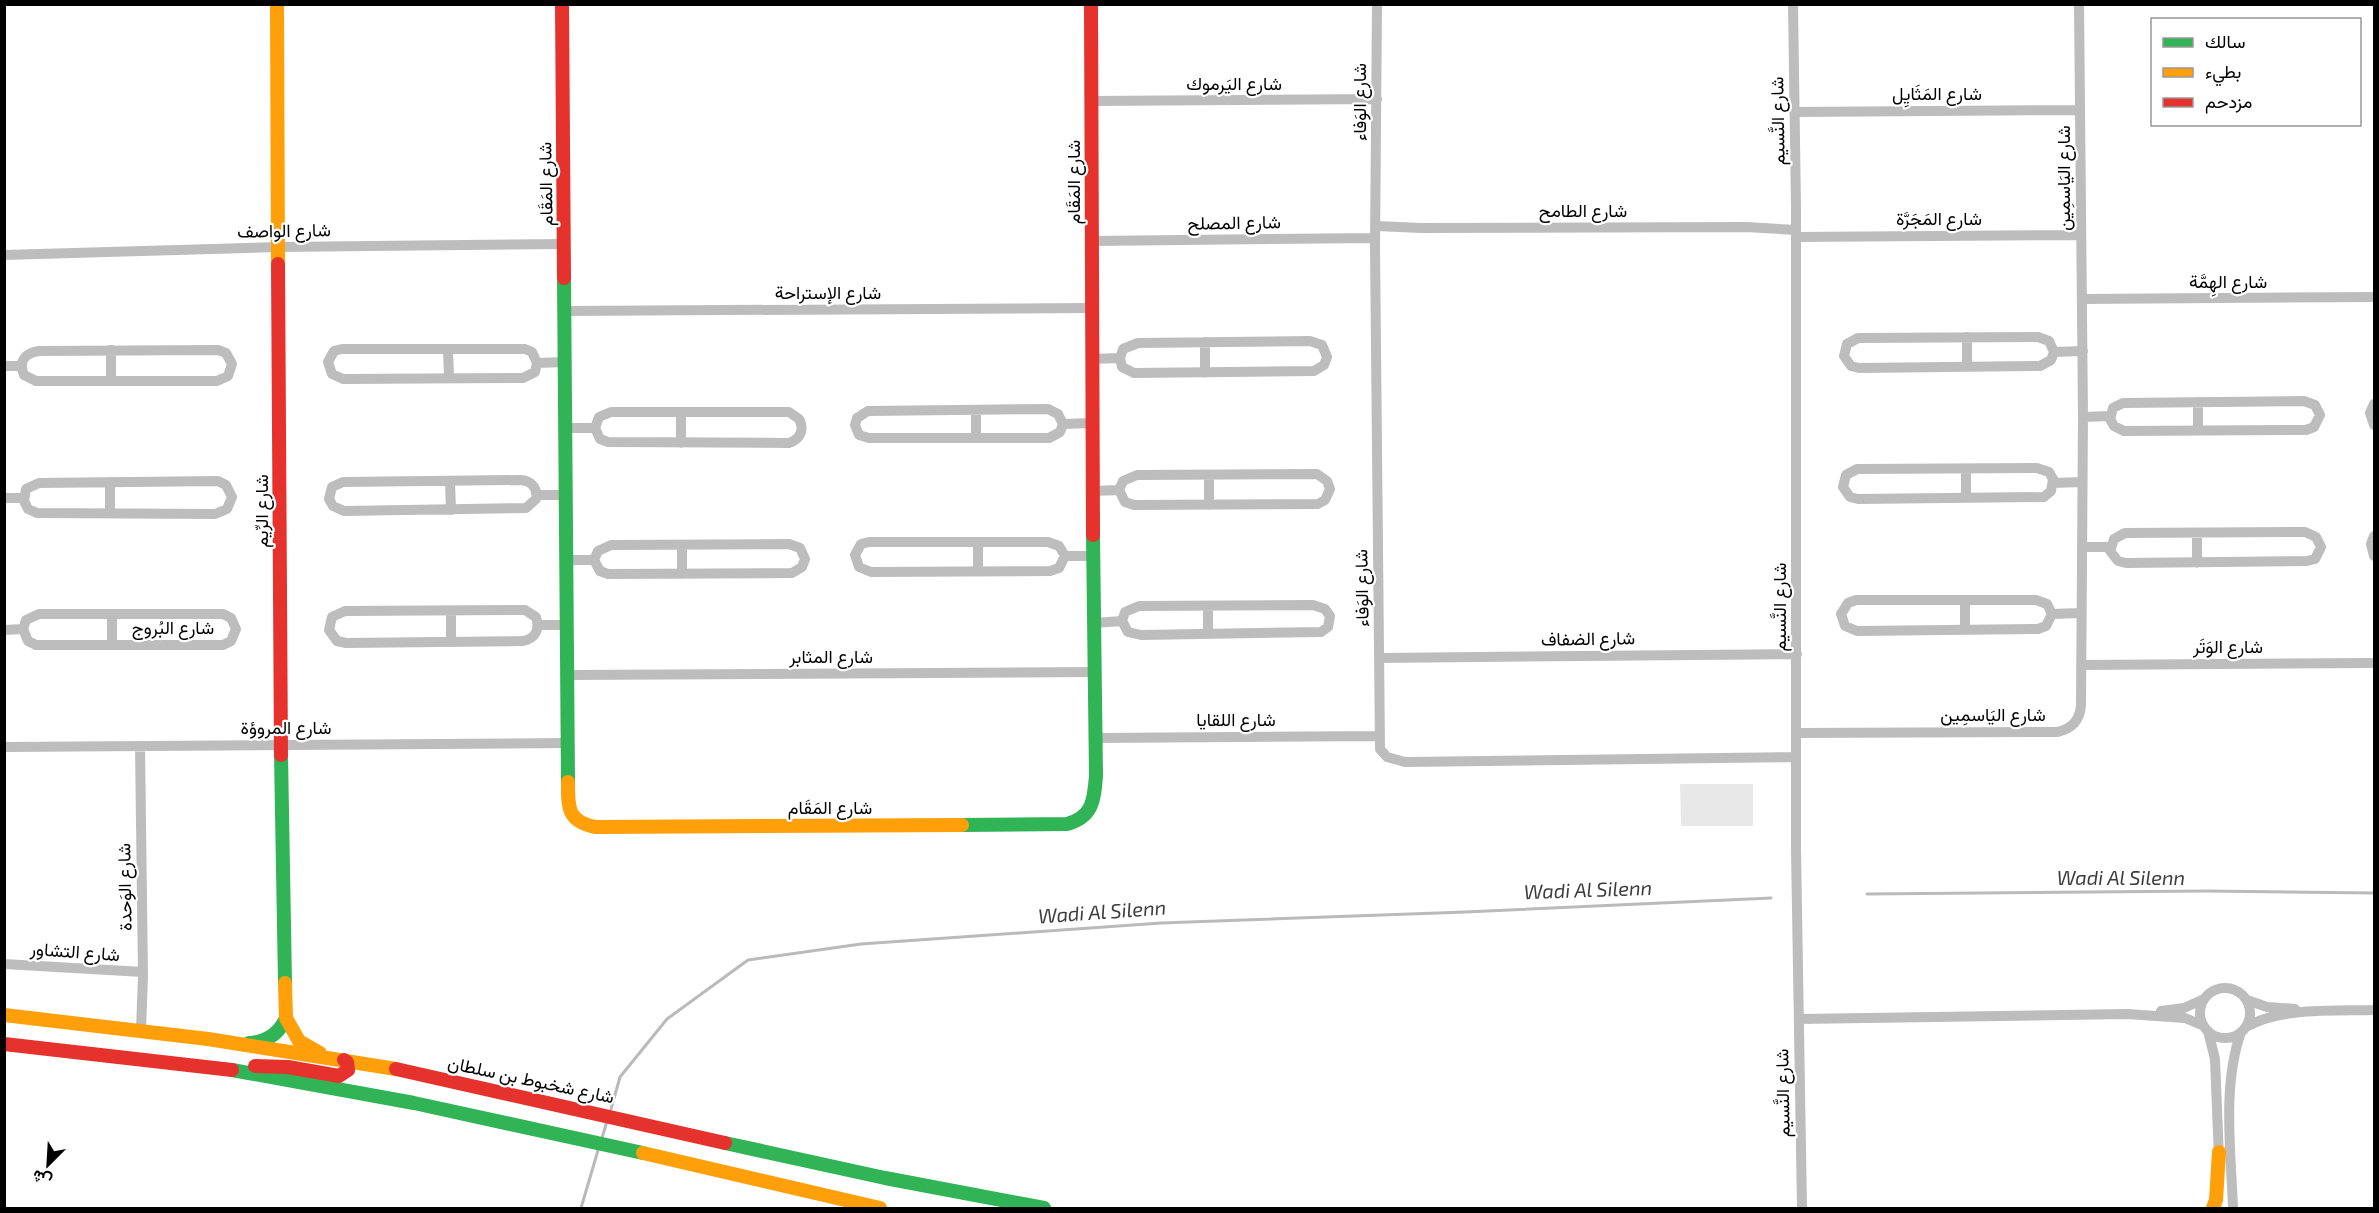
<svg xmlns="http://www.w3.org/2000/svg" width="2379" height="1213" viewBox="0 0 2379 1213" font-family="'Exo 2',Vazirmatn,sans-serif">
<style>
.green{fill:#e8e8e8}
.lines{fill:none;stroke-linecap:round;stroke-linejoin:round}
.stream{stroke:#bababa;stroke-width:3}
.street{stroke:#bdbdbd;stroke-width:10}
.fast{stroke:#30b455;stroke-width:14}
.slow{stroke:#ff9f0a;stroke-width:14}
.jam{stroke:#e5322d;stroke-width:14}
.labels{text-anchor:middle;stroke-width:4.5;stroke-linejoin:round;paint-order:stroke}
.street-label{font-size:18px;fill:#000;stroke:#fff}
.water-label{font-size:20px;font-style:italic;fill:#3d3d3d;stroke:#fff}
</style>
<rect width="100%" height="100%" fill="#fff"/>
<path class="green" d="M 1680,784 L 1753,784 L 1753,826 L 1681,826 Z"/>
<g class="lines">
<path class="stream" d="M 1867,894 L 2207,891 L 2374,893
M 611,1109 L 620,1077 L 667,1019 L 748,960 L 861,944 L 1161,923 L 1465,912 L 1771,898
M 602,1138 L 607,1121
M 581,1208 L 599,1147"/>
<path class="street" d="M 1377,4 L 1375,246 L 1380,749 L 1387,757 L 1405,762 L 1796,757
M 1793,4 L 1796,207 L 1796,850 L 1802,1208
M 1092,101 L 1377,99
M 1794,112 L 2080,110
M 1377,226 L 1421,228 L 1746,227 L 1796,230
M 1796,237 L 2081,235
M 1092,241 L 1375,238
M 4,255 L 279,247 L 564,244
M 2082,299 L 2374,297
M 565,311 L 1091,308
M 1967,337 L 1967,367
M 2038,337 L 2049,341 L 2054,352 L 2051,360 L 2040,366 L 1859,368 L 1851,366 L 1844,356 L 1847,344 L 1858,338 Z
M 1310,341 L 1322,345 L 1327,357 L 1324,365 L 1314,371 L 1134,373 L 1122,367 L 1120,358 L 1123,349 L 1138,343 Z
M 342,349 L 525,349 L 532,352 L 537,363 L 535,372 L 523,378 L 343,379 L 332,374 L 328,362 L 334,351 Z
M 448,349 L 449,378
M 111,350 L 111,381
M 218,350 L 226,353 L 232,364 L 228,376 L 217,381 L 36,381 L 24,375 C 18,361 25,353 39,351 Z
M 2054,352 L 2083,351
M 1091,359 L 1120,358
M 537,363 L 565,362
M 4,366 L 21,366
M 1205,373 L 1205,342
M 2304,401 L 2315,405 L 2320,415 L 2314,427 L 2306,430 L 2124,431 L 2114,426 L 2110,419 L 2113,408 L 2123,403 Z
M 2374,404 L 2370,413 L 2374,425
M 1048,409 L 1058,414 L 1063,424 L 1060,432 L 1049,438 L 869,438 L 859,435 L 855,425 L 857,418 L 868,411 Z
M 976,410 L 976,438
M 611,412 L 789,412 L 799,419 C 805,430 800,439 789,443 L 608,442 L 600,439 L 595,428 L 599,417 Z
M 681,412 L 681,443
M 2083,417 L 2110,416
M 1063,424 L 1092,423
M 566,428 L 595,428
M 2198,431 L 2198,402
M 2037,468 L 2049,472 L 2053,479 L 2051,491 L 2044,497 L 1858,499 L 1850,497 L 1843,487 L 1846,475 L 1857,469 Z
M 1317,474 L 1327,481 L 1330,489 L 1325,500 L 1318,504 L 1134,505 L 1125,502 L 1119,490 L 1123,481 L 1137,475 Z
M 521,480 C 532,481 538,489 536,499 L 526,508 L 344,511 L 333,506 L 329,499 L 332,487 L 343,482 Z
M 218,481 L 226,485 L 232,497 L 227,509 L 215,514 L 37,513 L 28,509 L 24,501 L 26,489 L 39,483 Z
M 450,481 L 451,510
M 2053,483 L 2082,482
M 1093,491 L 1119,490
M 537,495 L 567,495
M 4,498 L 23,498
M 1966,498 L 1966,469
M 1209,505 L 1209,475
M 110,513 L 110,482
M 2305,532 L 2316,537 L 2321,547 L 2315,559 L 2307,561 L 2126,563 L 2118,561 L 2110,551 L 2114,539 L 2125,533 Z
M 2374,536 L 2371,544 L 2374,556
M 869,542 L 1048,542 L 1059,546 L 1065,556 L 1059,568 L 1050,571 L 871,572 L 859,567 L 855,555 L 861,544 Z
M 978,542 L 978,571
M 789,544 L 800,548 L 805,559 L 802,567 L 792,573 L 608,574 L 600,571 L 594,560 L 598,551 L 611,545 Z
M 2082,547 L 2110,547
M 1065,556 L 1094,556
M 567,560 L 594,560
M 2197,563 L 2197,533
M 682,574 L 682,545
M 1856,600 L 2036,600 L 2047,604 L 2052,614 L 2046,626 L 2038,629 L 1857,631 L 1845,626 L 1841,614 L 1848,603 Z
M 1965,600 L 1965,630
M 1313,605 L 1325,609 L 1330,616 L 1328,627 L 1321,632 L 1141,635 L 1128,632 L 1122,621 L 1125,612 L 1139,606 Z
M 525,610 L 536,617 C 540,629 536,639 522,641 L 346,643 L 337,641 L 329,630 L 332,617 L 345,611 Z
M 451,611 L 451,642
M 39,614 L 223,614 L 231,618 L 236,629 L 231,641 L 223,645 L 36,645 L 28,641 L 23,629 L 26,620 Z
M 2052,614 L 2081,613
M 1094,623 L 1122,621
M 538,625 L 568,625
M 4,630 L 23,629
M 1208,634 L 1208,606
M 112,645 L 112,614
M 1379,658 L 1797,654
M 2081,665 L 2374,663
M 568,675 L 1094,672
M 1797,733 L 2057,732 C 2072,729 2080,720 2081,705 L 2083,417 L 2079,4
M 1095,738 L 1378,736
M 140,746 L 143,976 L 141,1029
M 4,747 L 568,743
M 4,964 L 143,972
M2200 1013a25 25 0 1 1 50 0a25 25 0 1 1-50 0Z
M 2247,1000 L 2267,1007 L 2295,1009
M 2161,1011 L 2184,1008 L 2204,999
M 1799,1019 L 2127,1014 L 2185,1018 L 2204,1026
M 2246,1027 C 2280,1007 2336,1011 2374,1010
M 2208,1031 L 2215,1059 L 2219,1159
M 2233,1208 C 2231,1152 2222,1086 2241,1032"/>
<path class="fast" d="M 564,278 L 568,782
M 281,755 L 285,983
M 962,825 L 1067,824 C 1093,817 1094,800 1096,776 L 1093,535
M 249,1043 C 266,1042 279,1034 286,1018
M 232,1070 L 414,1103 L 643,1153
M 725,1143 L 885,1178 L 1044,1208"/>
<path class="slow" d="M 277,4 L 278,264
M 568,782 C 568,807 567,822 596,827 L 962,825
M 285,983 L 286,1018 L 299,1041 L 320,1053
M 4,1015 L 208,1039 L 396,1069
M 643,1153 L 880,1208
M 2213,1208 L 2216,1200 L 2219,1152"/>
<path class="jam" d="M 562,4 L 564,278
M 1091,4 L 1093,535
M 278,264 L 281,755
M 4,1044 L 232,1070
M 255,1066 L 288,1067 L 339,1076 L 348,1070 L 347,1062 L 344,1060
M 396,1069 L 725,1143"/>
</g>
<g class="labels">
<g class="street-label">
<text x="1234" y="90">شارع اليَرموك</text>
<text x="1937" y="100">شارع المَثَايِل</text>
<text transform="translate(1360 102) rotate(-90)" y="6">شارع الوَفاء</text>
<text transform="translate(1778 121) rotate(-91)" y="6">شارع النَّسيم</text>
<text transform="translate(2064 178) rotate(-90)" y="6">شارع اليَاسمِين</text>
<text transform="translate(1074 182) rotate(-90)" y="6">شارع المَقَام</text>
<text transform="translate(546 184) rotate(-91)" y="6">شارع المَقَام</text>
<text x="1583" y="217">شارع الطامح</text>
<text x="1939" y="225">شارع المَجَرَّة</text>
<text transform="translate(1234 223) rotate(-1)" y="6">شارع المصلح</text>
<text transform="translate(284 231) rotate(-1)" y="6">شارع الواصف</text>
<text x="2228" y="288">شارع الهِمَّة</text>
<text x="828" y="299">شارع الإستراحة</text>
<text transform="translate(262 511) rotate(-90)" y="6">شارع الرِّيم</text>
<text transform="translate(1362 588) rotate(-91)" y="6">شارع الوَفاء</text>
<text transform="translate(1780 607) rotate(-90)" y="6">شارع النَّسيم</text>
<text x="173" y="634">شارع البُروج</text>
<text transform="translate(1588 639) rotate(-1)" y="6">شارع الضفاف</text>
<text x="2228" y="653">شارع الوَتَر</text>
<text x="831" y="663">شارع المثابر</text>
<text x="1993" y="721">شارع اليَاسمِين</text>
<text x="1236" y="726">شارع اللقايا</text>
<text x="286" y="734">شارع المروؤة</text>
<text x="830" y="814">شارع المَقَام</text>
<text transform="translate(125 887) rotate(-91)" y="6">شارع الوَحدة</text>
<text transform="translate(75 952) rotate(4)" y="6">شارع التشاور</text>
<text transform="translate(531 1080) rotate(12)" y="6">شارع شخبوط بن سلطان</text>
<text transform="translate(1783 1093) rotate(-91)" y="6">شارع النَّسيم</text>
</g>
<g class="water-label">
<text x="2121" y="885">Wadi Al Silenn</text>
<text transform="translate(1588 890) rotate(-2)" y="7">Wadi Al Silenn</text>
<text transform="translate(1102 912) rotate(-4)" y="7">Wadi Al Silenn</text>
</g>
</g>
<rect width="2379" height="1213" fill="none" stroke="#000000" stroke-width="12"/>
<rect x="2151" y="18" width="210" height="108" fill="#ffffff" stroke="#999999" stroke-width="1.5"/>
<rect x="2163" y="38" width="30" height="9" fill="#30b455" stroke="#999999" stroke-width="1.5"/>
<text x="2205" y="48" font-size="18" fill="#000000">سالك</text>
<rect x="2163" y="68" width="30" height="9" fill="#ff9f0a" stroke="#999999" stroke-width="1.5"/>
<text x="2205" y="78" font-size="18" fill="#000000">بطيء</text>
<rect x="2163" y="98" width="30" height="9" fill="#e5322d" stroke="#999999" stroke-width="1.5"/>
<text x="2205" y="108" font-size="18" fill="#000000">مزدحم</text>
<g transform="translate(48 1165) rotate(204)" stroke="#ffffff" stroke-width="4.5" paint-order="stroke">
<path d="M0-4.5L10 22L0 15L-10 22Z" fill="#000000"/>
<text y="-9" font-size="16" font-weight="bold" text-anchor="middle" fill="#000000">ش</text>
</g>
</svg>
